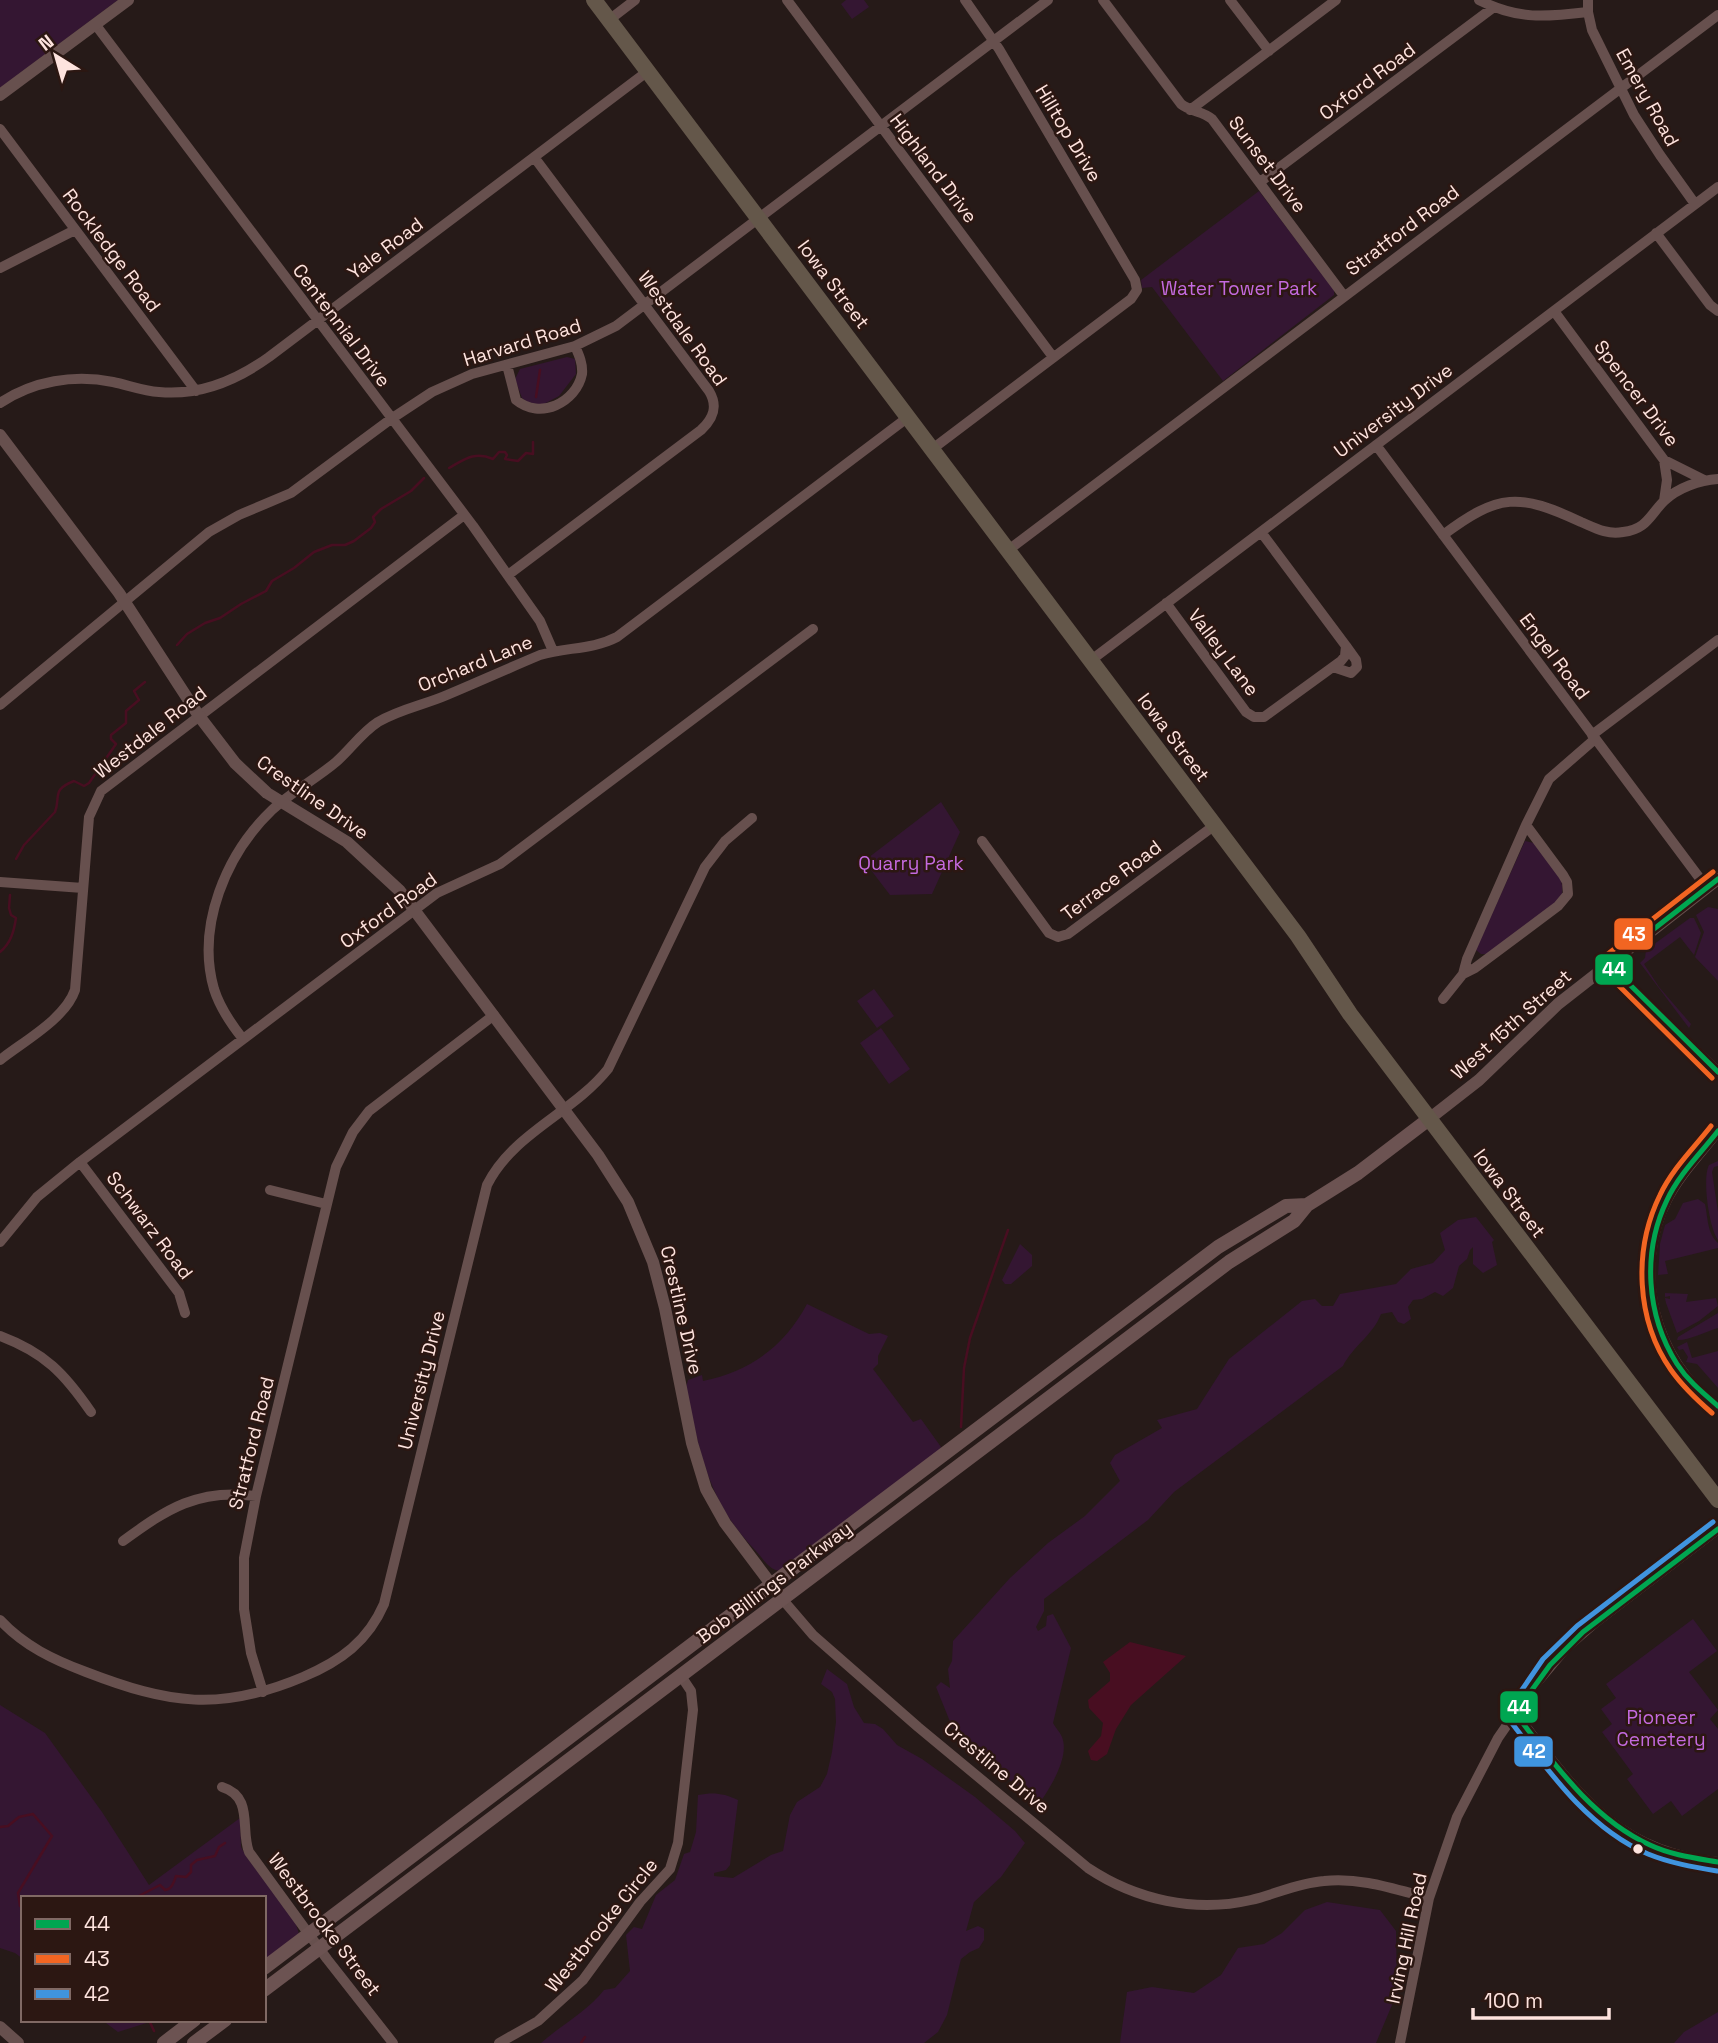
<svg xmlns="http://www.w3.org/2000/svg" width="1718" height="2043" viewBox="0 0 1718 2043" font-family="'Space Grotesk',sans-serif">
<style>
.green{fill:#341632}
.water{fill:#480e21}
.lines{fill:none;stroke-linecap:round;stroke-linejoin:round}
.stream{stroke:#480e21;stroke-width:2.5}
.minor{stroke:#67504e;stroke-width:10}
.tertiary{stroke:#67504e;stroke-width:12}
.secondary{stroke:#6c5352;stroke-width:14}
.trunk{stroke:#64574a;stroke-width:16}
.bus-1-casing{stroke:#2c1712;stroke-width:10}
.bus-2-casing{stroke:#2c1712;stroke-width:10}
.bus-3-casing{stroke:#2c1712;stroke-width:10}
.bus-1{stroke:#00a651;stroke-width:5}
.bus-2{stroke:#f26522;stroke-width:5}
.bus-3{stroke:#4094de;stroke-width:5}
.bus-dot{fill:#fee3de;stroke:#2c1712;stroke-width:2.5}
.labels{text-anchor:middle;stroke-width:5;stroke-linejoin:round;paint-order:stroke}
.street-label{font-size:19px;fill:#fee3de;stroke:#2c1712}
.park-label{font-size:19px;fill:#c46adf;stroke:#2c1712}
.line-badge{stroke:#2c1712;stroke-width:2.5}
.badge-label{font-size:19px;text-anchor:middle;font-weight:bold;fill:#fff}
</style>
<rect width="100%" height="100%" fill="#261a18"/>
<path class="green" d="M 0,0 L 118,0 L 0,88 Z
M 846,0 L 864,0 L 869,7 L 852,19 L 841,4 Z
M 1259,191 L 1334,290 L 1334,295 L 1223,381 L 1152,287 L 1142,288 L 1141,280 Z
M 567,357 L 575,359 L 576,374 L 559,396 L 542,405 L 527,402 L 522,398 L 515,379 L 520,369 Z
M 941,802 L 960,832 L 932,894 L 890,895 L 864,861 Z
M 1525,841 L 1534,843 C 1546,858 1570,879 1560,899 L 1488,954 L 1481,954 L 1476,950 L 1477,947 Z
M 1708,907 L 1718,909 L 1718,981 L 1695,957 L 1704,932 L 1696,915 Z
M 1690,918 L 1694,918 L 1701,933 L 1694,955 L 1680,937 L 1644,964 L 1659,987 L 1691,1024 L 1689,1028 L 1640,963 L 1645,958 L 1646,950 Z
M 874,989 L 894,1016 L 877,1028 L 857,1001 Z
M 881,1028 L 910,1069 L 889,1084 L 860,1043 Z
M 1718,1161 L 1718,1166 L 1714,1167 L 1712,1172 L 1718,1212 L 1718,1240 C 1709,1228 1702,1178 1709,1165 Z
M 1698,1199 L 1705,1204 C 1708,1218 1707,1233 1718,1243 L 1718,1248 L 1665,1261 L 1668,1274 L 1658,1275 L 1660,1244 L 1665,1225 L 1675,1219 L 1683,1203 Z
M 1476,1217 L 1494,1240 L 1492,1242 L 1497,1265 L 1483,1273 L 1473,1264 L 1473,1247 L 1470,1250 L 1467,1259 L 1459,1266 L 1453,1288 L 1443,1296 L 1435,1292 L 1422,1299 L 1413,1300 L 1408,1307 L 1411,1319 L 1404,1324 L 1398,1322 L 1392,1312 L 1381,1314 C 1373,1335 1353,1346 1343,1366 L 1174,1492 L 1148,1520 L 1044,1599 L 1044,1611 L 1036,1627 L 1038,1631 L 1046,1626 L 1047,1616 L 1053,1614 L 1071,1648 L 1053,1723 C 1055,1727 1060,1732 1062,1737 C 1070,1757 1050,1788 1039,1804 L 988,1762 L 953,1729 L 936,1687 L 941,1682 L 950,1688 L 948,1669 L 952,1661 L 953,1641 L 1010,1578 L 1048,1543 L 1085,1516 L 1120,1481 L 1110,1463 L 1115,1455 L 1162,1428 L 1157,1420 L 1197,1409 L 1229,1359 L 1302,1301 L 1315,1299 L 1322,1306 L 1333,1306 L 1340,1294 L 1396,1284 L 1411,1269 L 1433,1263 L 1445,1250 L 1440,1233 L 1458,1220 Z
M 1020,1244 L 1032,1255 L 1032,1266 L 1011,1284 L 1005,1284 L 1002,1280 Z
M 1665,1293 L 1688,1294 L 1686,1302 L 1716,1298 L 1718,1306 L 1699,1321 L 1677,1333 L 1666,1303 L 1665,1298 L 1670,1299 L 1670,1296 L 1665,1297 Z
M 807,1304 L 869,1334 L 880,1333 L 888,1336 L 878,1356 L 878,1364 L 873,1369 L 913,1422 L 921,1419 L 941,1447 L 939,1451 L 779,1571 C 768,1569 762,1557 755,1550 C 708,1502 699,1450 686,1387 L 688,1380 L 702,1375 L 703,1381 C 750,1371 784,1347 807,1304 Z
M 1718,1313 L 1718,1328 C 1705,1332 1687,1341 1677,1340 L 1678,1337 Z
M 1687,1342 L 1692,1358 L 1718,1351 L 1718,1388 L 1697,1364 L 1686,1362 L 1688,1357 L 1683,1349 L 1679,1350 L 1677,1347 Z
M 1693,1619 L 1717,1651 L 1689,1672 L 1718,1710 L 1710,1719 L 1718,1729 L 1718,1789 L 1682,1816 L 1671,1801 L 1653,1814 L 1627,1779 L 1633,1774 L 1602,1732 L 1612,1724 L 1601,1709 L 1616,1698 L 1606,1684 Z
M 827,1669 L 847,1684 L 854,1707 L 864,1723 L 875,1724 L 883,1729 L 897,1745 L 922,1759 L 975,1797 L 1015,1831 L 1025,1843 L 1001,1877 L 974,1902 L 966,1931 L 978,1926 L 984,1929 L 984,1940 L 979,1948 L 970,1952 L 961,1959 L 947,2015 L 938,2032 L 924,2043 L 541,2043 C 561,2025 588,2011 604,1990 L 615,1988 L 630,1971 L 626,1935 L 634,1927 L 642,1929 L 656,1895 L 675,1880 L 684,1854 L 690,1852 L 696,1832 L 698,1795 C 713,1792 724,1793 738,1800 L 730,1865 L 726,1870 L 714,1873 L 714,1876 L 733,1878 L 771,1855 L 783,1851 L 790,1815 L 797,1802 L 820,1787 L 827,1774 L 832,1752 L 836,1722 L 835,1699 L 832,1692 L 821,1684 Z
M 0,1705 L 45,1733 L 102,1812 L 149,1885 L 240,1818 L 241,1847 L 246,1856 L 295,1921 L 299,1934 L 264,1961 L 264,1898 L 23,1898 L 23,1959 L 15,1953 L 0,1948 Z
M 1327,1902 L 1380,1910 L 1396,1931 L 1397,1993 L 1376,2043 L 1120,2043 L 1127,1992 L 1152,1987 L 1194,1993 L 1221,1975 L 1238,1948 L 1264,1944 L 1282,1933 L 1305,1910 Z
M 1718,2012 L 1718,2043 L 1674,2043 L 1684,2032 Z
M 102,2020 L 156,2020 L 118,2032 Z"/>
<path class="water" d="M 1130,1642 L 1186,1656 L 1131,1705 L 1116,1729 L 1107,1754 L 1097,1761 L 1091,1760 L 1088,1751 L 1101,1736 L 1103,1723 L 1089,1708 L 1088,1700 L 1110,1681 L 1110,1673 L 1103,1662 Z"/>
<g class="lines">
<path class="stream" d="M 536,397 L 540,370
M 449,468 C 465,459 475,451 493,459 L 499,452 L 505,452 L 507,455 L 505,459 L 518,461 L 526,453 L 533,454 L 533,442
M 177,645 L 187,634 L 205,623 L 220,618 L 241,604 L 266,591 L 272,581 L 294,568 L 314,552 L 332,545 L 345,545 L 354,541 L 371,528 L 375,522 L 373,517 L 381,509 L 411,491 L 424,478
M 16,859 L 24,845 L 55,812 C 61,796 51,790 74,781 L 84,786 L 89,783 L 116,744 L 111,739 L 111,735 L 126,723 L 126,711 L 139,700 L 134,691 L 145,682
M 0,952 C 11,943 14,931 16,918 L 11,915 L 9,908 L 10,895
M 961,1427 L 964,1368 L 970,1338 L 1008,1230
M 0,1827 L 8,1826 L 19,1817 L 33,1814 L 52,1836 L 18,1893 L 20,1906
M 135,1898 L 160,1885 L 165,1890 C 172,1889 174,1882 176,1876 L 186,1877 L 191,1872 L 191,1865 L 197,1860 L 215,1856 L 219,1847 L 225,1843
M 22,1919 L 23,1920
M 149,2020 L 154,2031
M 581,2043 L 585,2037"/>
<path class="minor" d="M 787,0 L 1053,357
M 1103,0 L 1181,104 C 1191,112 1203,111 1212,119 L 1344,296
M 1230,0 L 1269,51
M 1479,0 C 1518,20 1546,17 1588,12
M 1588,0 L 1588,12 L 1592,30 L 1634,115 L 1660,155 L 1695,204
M 609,20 L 635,0
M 95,24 L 473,526 L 540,621 L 553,651
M 1190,110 L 1336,0
M 0,129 L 196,391
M 1260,182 L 1494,7
M 1656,233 L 1710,305 L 1718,311
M 0,268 L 75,230
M 1554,311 L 1664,460 L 1704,480
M 507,365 L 516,400 C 540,420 576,403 582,374 C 583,364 579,355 575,346
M 0,403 C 33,381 74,374 113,382 C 128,385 143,391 159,392 C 200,396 237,380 269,357 L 648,71
M 1376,445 L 1707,888
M 931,450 L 1131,299 L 1137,290 L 1135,280 L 999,49 L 965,0
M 1664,460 L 1667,480 L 1664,501
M 1443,535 C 1499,493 1519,493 1581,522 C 1595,528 1607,535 1623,532 C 1647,529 1649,516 1664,501 C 1677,488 1700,480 1718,479
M 1007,551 L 1718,15
M 508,575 L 701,430 C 714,418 718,406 709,391 L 534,157
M 1166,603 L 1246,712 L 1254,717 L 1264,717 L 1341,661 L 1345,656 L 1346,646 L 1261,532
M 1090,661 L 1718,187
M 1333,667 L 1351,673 L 1357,667 L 1356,660 L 1346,646
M 0,705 L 209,532 L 239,515 L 291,493 L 391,419 L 432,392 L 472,374 L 575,346 L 616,326 L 1048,0
M 1592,735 L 1718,640
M 1526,825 L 1549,779 L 1595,739
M 982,841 L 1049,933 L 1058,937 L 1068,934 L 1215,825
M 0,882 L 83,888
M 1609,964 L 1641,998 L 1718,1072
M 1443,999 L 1463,974 L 1467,959 L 1526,825 L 1563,875 L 1567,882 L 1568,894 L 1558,906 L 1475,968 L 1463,974
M 243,1039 C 231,1024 220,1008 214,989 C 196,926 226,854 272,810 C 291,792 316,779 336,762 C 351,749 361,733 378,722 C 400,709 424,705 447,695 C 478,682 509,668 540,655 C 566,647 592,650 617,637 L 907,418
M 0,1060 C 24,1041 65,1019 75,990 L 89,817 L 101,791 L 464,515
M 1718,1131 C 1701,1154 1680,1174 1667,1200 C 1632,1269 1653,1361 1718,1406
M 80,1162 L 179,1293 L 185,1313
M 270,1190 L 326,1204
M 0,1242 L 37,1197 L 80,1162 L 437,893 L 500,864 L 813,629
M 0,1336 C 45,1353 64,1373 91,1412
M 123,1541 C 167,1509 198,1488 256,1496
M 783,1600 L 813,1635 L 918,1727 L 1088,1868 C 1136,1900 1195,1913 1251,1900 C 1276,1894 1298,1883 1324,1881 C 1360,1877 1394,1889 1429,1898
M 0,1620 C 24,1646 54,1660 86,1672 C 169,1704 220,1712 303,1677 C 341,1661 368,1641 384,1604 L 487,1185 C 513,1133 573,1113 608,1069 L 705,867 L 725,841 L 752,818
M 263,1692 L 251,1653 L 244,1609 L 244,1558 L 256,1496 L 336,1167 L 353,1132 L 369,1111 L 494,1015
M 1515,1713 C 1575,1789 1613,1852 1718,1862
M 222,1787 C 254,1797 240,1829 249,1852 L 327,1959 L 393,2043
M 499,2043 L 538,2021 L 583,1980 L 640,1902 L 670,1869 L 678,1843 L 693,1710 L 691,1691 L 681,1676
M 1400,2043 L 1429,1898 L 1457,1817 L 1498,1738 L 1534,1686 L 1566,1648 L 1596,1622 L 1718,1529"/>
<path class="tertiary" d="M 0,95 L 128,0
M 0,435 L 119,593 L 199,716 L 235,763 L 267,793 L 347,842 L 400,891 L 598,1155 L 628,1202 L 653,1262 L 665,1308 L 692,1443 L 706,1489 L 725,1523 L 783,1600
M 1429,1119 L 1479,1080 L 1558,1004 L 1718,879
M 0,2027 L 18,2043"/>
<path class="secondary" d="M 264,1968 L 1218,1247 L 1286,1206 L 1307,1205
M 264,1990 L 1229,1262 L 1294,1221 L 1307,1205 L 1358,1173 L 1429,1119
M 164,2043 L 194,2020
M 194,2043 L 225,2020"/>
<path class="trunk" d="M 594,0 L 1298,936 L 1350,1014 L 1718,1500"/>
<g class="bus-1-casing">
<path id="bus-1" d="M 1718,879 L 1609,964 L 1718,1072
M 1718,1131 C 1701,1153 1679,1174 1667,1200 C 1642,1252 1646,1315 1677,1364 C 1688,1381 1703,1393 1718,1406
M 1718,1529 L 1583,1632 L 1550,1665 L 1515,1713 C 1553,1762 1591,1818 1650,1845 C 1671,1855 1695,1858 1718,1862"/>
</g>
<g class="bus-2-casing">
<path id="bus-2" d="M 1712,1078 L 1603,970 L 1600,964 L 1604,957 L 1713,872
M 1711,1126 C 1694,1148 1672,1169 1660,1195 C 1633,1250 1636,1320 1671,1370 C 1683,1387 1697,1400 1712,1413"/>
</g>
<g class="bus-3-casing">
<path id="bus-3" d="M 1713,1522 L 1577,1626 L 1543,1659 L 1506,1713 L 1508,1718 C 1547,1769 1587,1828 1648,1854 C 1670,1863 1693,1867 1717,1871"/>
</g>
<use href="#bus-1" class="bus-1"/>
<use href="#bus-2" class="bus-2"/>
<use href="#bus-3" class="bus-3"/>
</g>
<circle class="bus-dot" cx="1638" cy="1849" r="6"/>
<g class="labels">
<g class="street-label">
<text transform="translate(1367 81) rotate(-37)" y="7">Oxford Road</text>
<text transform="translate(1648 97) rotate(61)" y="7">Emery Road</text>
<text transform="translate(1069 133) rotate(59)" y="7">Hilltop Drive</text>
<text transform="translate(1268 164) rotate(53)" y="7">Sunset Drive</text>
<text transform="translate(934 168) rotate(53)" y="7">Highland Drive</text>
<text transform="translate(1402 230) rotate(-37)" y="7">Stratford Road</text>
<text transform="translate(385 248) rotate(-37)" y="7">Yale Road</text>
<text transform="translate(112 250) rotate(53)" y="7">Rockledge Road</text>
<text transform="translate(834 284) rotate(53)" y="7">Iowa Street</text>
<text transform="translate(342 325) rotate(53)" y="7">Centennial Drive</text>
<text transform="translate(683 328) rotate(54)" y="7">Westdale Road</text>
<text transform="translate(522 342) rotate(-17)" y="7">Harvard Road</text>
<text transform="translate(1637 393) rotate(53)" y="7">Spencer Drive</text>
<text transform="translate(1393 410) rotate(-37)" y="7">University Drive</text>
<text transform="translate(1224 652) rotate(53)" y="7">Valley Lane</text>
<text transform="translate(1555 656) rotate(53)" y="7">Engel Road</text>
<text transform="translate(475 663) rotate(-22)" y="7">Orchard Lane</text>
<text transform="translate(150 732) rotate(-38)" y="7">Westdale Road</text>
<text transform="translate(1174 737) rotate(53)" y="7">Iowa Street</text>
<text transform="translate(313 797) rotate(35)" y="7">Crestline Drive</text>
<text transform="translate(1111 880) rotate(-37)" y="7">Terrace Road</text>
<text transform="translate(388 910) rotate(-36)" y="7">Oxford Road</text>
<text transform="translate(1511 1024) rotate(-42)" y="7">West 15th Street</text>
<text transform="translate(1510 1193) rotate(53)" y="7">Iowa Street</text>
<text transform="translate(150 1225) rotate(53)" y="7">Schwarz Road</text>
<text transform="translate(682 1310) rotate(77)" y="7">Crestline Drive</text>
<text transform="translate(421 1380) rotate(-76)" y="7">University Drive</text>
<text transform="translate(251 1443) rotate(-76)" y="7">Stratford Road</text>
<text transform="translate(774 1582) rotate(-37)" y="7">Bob Billings Parkway</text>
<text transform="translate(997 1767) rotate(40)" y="7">Crestline Drive</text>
<text transform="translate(325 1924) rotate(53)" y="7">Westbrooke Street</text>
<text transform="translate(601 1925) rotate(-51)" y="7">Westbrooke Circle</text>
<text transform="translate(1406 1938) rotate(-78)" y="7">Irving Hill Road</text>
</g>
<g class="park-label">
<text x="1239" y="295">Water Tower Park</text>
<text x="911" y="870">Quarry Park</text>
<text x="1661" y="1724">Pioneer<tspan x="1661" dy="22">Cemetery</tspan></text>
</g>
</g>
<g class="line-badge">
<rect x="1613" y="917" width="41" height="34" rx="7" fill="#f26522"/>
<rect x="1594" y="953" width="40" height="33" rx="7" fill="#00a651"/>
<rect x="1499" y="1690" width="40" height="34" rx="7" fill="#00a651"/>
<rect x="1513" y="1735" width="41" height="33" rx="7" fill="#4094de"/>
</g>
<g class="badge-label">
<text x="1634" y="941">43</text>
<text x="1614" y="976">44</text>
<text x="1519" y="1714">44</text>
<text x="1534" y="1758">42</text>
</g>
<rect x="21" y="1896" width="245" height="126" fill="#2c1712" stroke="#806964" stroke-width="2"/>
<rect x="35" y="1919" width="35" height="10" fill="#00a651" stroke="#806964" stroke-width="2"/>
<text x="84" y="1931" font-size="21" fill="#fee3de">44</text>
<rect x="35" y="1954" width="35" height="10" fill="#f26522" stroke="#806964" stroke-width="2"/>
<text x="84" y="1966" font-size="21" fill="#fee3de">43</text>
<rect x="35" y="1989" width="35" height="10" fill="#4094de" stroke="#806964" stroke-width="2"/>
<text x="84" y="2001" font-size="21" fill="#fee3de">42</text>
<g transform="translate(56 56) rotate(323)" stroke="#2c1712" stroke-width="5" paint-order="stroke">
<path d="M0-5L12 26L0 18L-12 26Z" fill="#fee3de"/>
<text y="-10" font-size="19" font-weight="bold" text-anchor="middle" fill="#fee3de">N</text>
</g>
<path d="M1473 2008v10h136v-10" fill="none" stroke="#fee3de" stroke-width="3.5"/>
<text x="1484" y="2008" font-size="21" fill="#fee3de" stroke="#2c1712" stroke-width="5" paint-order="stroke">100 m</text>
</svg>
